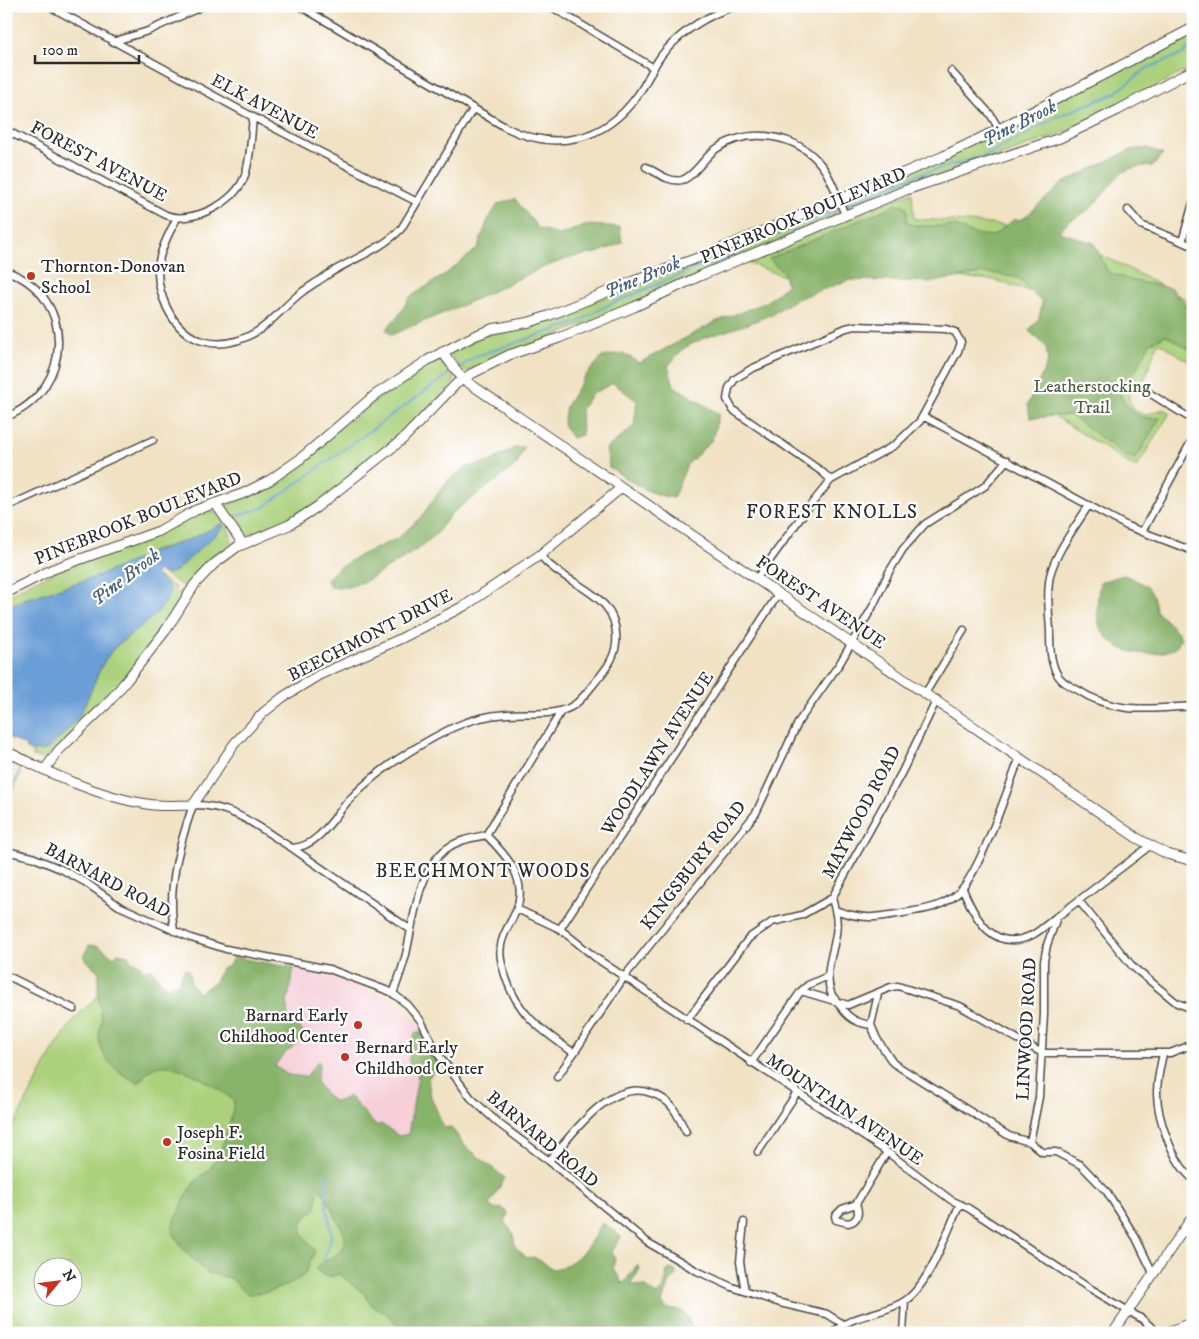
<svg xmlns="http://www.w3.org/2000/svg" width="1199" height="1339" viewBox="0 0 1199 1339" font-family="'IM FELL DW Pica',serif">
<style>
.built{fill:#f6cfd8}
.green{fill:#abd17b;stroke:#6b7e53;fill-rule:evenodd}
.forest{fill:#88b36b;stroke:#5a6f4b}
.water{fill:#6a9ed6;stroke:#4a6480}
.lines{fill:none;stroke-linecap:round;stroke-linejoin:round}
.stream{stroke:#6a9ed6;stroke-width:2}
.street-casing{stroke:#494642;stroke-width:9}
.secondary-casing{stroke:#494642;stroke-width:11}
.street{stroke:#fff;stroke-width:6}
.secondary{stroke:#fff;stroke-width:9}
.poi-dot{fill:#c8321e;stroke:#fff;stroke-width:2}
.labels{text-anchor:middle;stroke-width:4.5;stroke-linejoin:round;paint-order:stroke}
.street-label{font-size:18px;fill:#2b2b2b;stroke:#fff}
.poi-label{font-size:18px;fill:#2b2b2b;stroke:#fff;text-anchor:start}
.park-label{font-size:18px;fill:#515d43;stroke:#fff}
.water-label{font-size:19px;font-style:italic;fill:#475f78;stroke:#fff}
.neighbourhood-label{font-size:19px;letter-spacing:1px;fill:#2b2b2b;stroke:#fff}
</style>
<rect width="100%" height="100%" fill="#fff"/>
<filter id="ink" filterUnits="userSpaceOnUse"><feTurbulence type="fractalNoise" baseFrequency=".02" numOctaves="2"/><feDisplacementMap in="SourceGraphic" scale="10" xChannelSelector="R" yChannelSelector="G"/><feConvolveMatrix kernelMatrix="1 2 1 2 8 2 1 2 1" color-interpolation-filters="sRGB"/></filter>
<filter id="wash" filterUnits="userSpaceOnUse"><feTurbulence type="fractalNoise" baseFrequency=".0096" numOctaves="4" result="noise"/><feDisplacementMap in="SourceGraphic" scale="20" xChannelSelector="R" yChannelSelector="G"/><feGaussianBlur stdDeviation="1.12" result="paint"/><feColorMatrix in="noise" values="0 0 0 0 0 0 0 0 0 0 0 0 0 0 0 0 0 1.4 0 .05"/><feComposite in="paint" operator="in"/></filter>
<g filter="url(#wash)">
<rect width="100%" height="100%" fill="#f1e2c4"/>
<path class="built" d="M 288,967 L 331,977 L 375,992 L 393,1001 L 417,1023 L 425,1038 L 422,1080 L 408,1134 L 399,1136 L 321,1099 L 275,1066 L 268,1051 Z"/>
<path class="green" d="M 1193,32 L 1193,67 L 1068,131 L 851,210 L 846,206 L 847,200 Z
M 912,192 L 914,219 C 951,221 988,222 1025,229 C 1084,241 1140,275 1193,303 L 1193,364 L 1158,342 L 1145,378 L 1130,390 L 1129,400 L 1135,411 L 1146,415 L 1163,409 L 1170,413 L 1136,468 L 1042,408 L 1101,314 L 994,280 L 874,271 L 797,281 L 745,262 Z
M 832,207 L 837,210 L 836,215 L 667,290 L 468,371 C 459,371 456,364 451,357 C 453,337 517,328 534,325 Z
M 440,360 L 452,373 L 454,382 L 418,421 L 307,512 L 253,536 L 244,535 L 226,509 L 227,504 L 262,488 L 387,392 L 434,361 Z
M 208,508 C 219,514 232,528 231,543 L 199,575 L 188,589 L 159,571 L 206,542 L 224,527 L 222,524 L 188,540 L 152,551 L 150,554 L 154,564 L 149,568 L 135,560 L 96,577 L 22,600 L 6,608 L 6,597 L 29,583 Z
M 158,576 L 176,588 L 173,593 L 176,595 L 180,590 L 184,593 L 169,620 L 109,698 L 50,754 L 41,759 L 33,757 L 32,754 L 35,750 L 48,749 C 57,740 69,730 77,718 C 93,694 98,655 125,640 L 169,587 L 156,577 Z
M 115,979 L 278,1071 L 285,1170 L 459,1272 L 418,1333 L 6,1333 L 6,1140 L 52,1052 L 75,1018 ZM 42,1266 L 72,1266 L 72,1296 L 42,1296 Z"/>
<path class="forest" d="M 1148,148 L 1163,154 L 1153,166 C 1116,164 1114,185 1092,207 C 1080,218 1068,218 1059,232 L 1094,243 L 1108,272 L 1130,280 L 1171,288 L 1193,314 L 1193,352 L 1166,335 L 1150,343 L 1135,372 L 1127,380 L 1120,394 C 1131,414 1136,419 1160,418 L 1136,459 L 1126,456 L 1070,415 L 1030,418 L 1028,404 L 1048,362 L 1046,346 L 1029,331 L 1039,318 L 1042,303 L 1018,278 L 998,274 L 983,273 L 933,282 L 849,280 L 794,300 L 772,314 L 748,324 L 704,338 L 684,348 L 668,366 L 674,386 L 719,414 L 712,440 L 687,465 L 673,498 C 647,494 630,481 609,467 L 606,449 L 634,426 L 637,401 L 613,383 L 592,394 L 581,409 L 582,435 L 572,438 L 563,424 L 566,406 L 585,376 L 602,357 L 623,353 L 639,363 L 715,322 L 765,303 L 787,285 L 783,272 L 769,259 L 897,204 L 904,205 L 907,209 L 907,223 L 919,226 L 955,226 L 974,234 L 993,236 L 1013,220 L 1023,219 L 1063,183 L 1130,150 Z
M 515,199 L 538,228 L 559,235 L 588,225 L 620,227 L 622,243 L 597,253 L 573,257 L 544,267 L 465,304 L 391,335 L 386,329 L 399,315 L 410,297 L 443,276 L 477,249 L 488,220 L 498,204 Z
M 524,447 L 517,465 L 452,513 L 436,534 L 421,547 L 368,580 L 349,587 L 330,587 L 327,579 L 338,568 L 363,554 L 398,538 L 421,517 L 447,481 L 466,467 L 490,462 L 514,448 Z
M 1124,575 C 1144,584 1154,586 1156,611 L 1178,632 L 1181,639 L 1175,648 C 1152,659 1117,655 1102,631 C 1094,617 1098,597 1100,582 Z
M 89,945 L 98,946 L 114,957 L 118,953 L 128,955 L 131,961 L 140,964 L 143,971 L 151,968 C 158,975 159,984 169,988 L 179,982 L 185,968 L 189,971 L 191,984 L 199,993 L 215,982 L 221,969 L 229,966 L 233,957 L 294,968 L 287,1003 L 288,1025 L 298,1025 L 303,1032 C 298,1046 283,1052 275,1066 L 288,1075 L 306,1077 L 318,1061 L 320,1063 L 316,1082 L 330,1099 L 337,1102 L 349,1096 L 376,1126 L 381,1124 L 399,1136 L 408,1134 L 418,1076 L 409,1062 L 409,1056 L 415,1033 L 422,1033 L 439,1062 L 428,1079 L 431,1097 L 444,1128 L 451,1127 L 465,1146 L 505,1178 L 489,1205 L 494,1209 L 502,1208 L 508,1213 L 505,1223 L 513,1233 L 515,1247 L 527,1258 L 534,1257 L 553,1269 C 578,1265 591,1243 602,1223 L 614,1230 L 621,1237 L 612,1252 L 615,1259 L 613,1269 L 619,1276 L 621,1282 L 624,1283 L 637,1265 L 640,1269 L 631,1284 L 646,1287 L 656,1295 C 663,1291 668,1280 666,1272 L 670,1269 L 675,1271 L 676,1275 L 668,1285 L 662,1303 L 667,1309 L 675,1309 L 685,1313 L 693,1330 L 692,1333 L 413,1333 L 406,1325 L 398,1325 L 385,1313 L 373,1307 L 364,1293 L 339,1274 C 328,1278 324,1278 316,1269 C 323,1257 346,1258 345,1235 L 322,1190 L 318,1192 L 316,1208 L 301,1223 L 303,1235 L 315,1251 L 305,1274 L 293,1283 L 268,1292 L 249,1294 L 243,1291 L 231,1278 L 208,1273 L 185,1252 L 171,1229 C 177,1216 189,1187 198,1178 C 202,1174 207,1173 210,1169 C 222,1150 232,1122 234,1101 C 219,1088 177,1060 156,1067 C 147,1070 144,1077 139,1083 C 120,1074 100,1061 99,1036 C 99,1029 103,1021 101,1014 C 98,995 97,991 99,972 L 87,961 L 84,955 Z"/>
<path class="water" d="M 222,524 L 224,527 L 176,571 L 167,574 L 159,571 L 155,575 L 169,587 C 172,610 132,631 117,645 C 97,664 92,696 77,719 C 69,730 57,740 48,749 L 41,752 L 35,750 L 32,752 L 26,749 L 26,746 L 6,736 L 6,608 L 22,600 L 96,577 L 135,560 L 141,559 L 149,568 L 154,564 L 150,554 L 152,552 L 188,540 Z"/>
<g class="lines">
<path class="stream" d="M 847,205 L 914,176 L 990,154 L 1056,117 L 1114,94 L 1147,68 L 1183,54 L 1193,45
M 460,367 L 476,356 L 578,322 L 606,306 L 701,266 L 717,263 L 752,245 L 835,211
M 234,517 L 264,507 L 449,374
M 6,798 L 12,792 L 20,770
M 323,1260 C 335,1236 331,1229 326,1204 C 324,1194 327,1182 328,1173"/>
</g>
</g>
<g filter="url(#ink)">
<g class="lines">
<g class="street-casing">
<path id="street" d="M 49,6 L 253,117 L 417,202
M 300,6 L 505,127 C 554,152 604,142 637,96 C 648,82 653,64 665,51 C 686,28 707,16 735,6
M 550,6 L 654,68
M 112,42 L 148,31 L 203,6
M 951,71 L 990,114 L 999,129
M 6,130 L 166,215 C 192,225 237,202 245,175 C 251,157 251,136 253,117
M 646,167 C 656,172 670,183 682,180 C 695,176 704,157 716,149 C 749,126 798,134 822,166 C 833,180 838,199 845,215
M 1128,210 L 1141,225 L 1193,246
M 177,218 C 159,251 150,272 167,308 C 185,345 221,353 256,332 C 273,322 286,304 302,292 C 310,286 319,281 327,275 C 351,259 381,250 401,229 L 473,109
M 1182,242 L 1193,203
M 6,271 C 77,295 74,391 6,417
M 1146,391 L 1193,420
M 923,416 L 1127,526 L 1193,551
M 1089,505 C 1076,526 1051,558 1049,582 C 1047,598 1049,615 1050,631 C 1050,645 1050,660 1056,672 C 1060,681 1068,685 1076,689 C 1116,715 1147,709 1193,706
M 6,507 L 153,440
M 1142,532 L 1193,438
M 757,578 L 804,513 L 831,480 L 895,445 L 920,421 L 958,351 L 961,342 L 955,332 L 946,329 L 855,326 L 846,328 L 751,369 L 735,379 L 729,388 L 727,399 L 733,410 L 821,471 L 831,480
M 926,692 L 964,630
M 486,835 L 562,710
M 292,848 L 411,930
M 6,851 L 32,857 L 63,870 L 85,882 L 119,906 L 191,938 L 226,949 L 329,969 L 391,992 L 408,1005 L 421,1021 L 438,1054 L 471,1098 L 498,1123 L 549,1161 L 647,1242 L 697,1271 L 732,1287 L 780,1303 L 827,1314 L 843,1324
M 963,889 C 975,919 995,955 1034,934 C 1042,929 1049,923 1056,917
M 832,898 L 835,910 C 863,920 875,918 903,913 C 924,909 938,909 956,895 C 979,877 1008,787 1020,757
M 1079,901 L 1133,967 L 1177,1003 L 1193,1009
M 517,909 L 560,929 L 596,958 L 887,1152 L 951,1200 L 968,1208 L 1086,1286 L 1142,1319 L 1158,1333
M 835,910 C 843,940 821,964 831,993 C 833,998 838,1001 840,1005 C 847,1018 857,1023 871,1025 L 877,1039 L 893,1063 L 1009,1136 L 1030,1142 L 1042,1152 L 1056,1152 L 1081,1165 L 1107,1192 L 1136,1238 L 1153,1273
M 560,929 L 779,593
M 174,931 C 167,887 179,846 193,805 C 232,804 261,829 292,848 C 319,847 334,816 350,799 C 378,769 416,746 452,728 C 469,720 489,715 507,714 C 527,712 557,717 574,705 C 583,699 590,688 597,680 C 606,669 614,659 616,644 C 621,591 566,588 540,555
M 6,975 L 74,1009
M 801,991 L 848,1005 L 891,987 L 898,986 L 960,1006 L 1042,1053 L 1170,1053 L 1186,1047 L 1193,1041
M 393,994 C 398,980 403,967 406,954 C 414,920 417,872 446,849 C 458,840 472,838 486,835 C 506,855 529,879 516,911 C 511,923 503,932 501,945 C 499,956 502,965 505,975 C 517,1014 541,1030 574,1053 L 624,977 L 756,813 L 799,721 L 840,663 L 872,608 L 889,572 L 903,549 L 925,524 L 985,486 L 1007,460
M 687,1020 L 749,938 L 772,922 L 802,915 L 832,898 L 902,772 L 937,699
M 871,1025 L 878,994
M 1163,1054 C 1160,1067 1157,1080 1157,1093 C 1157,1118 1173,1163 1193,1179
M 751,1063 L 801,991 L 808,985 L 828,976
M 557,1077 L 574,1053
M 1030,1142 L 1039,1097 L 1044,1014 L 1044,961 L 1047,945 L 1057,917 L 1151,845
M 758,1152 L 796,1094
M 549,1161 C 572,1135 610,1078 651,1093 C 660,1096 667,1100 673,1108 C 678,1115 682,1124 686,1132
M 856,1204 C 860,1213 858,1221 848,1223 L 836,1220 L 835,1216 L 842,1209 Z
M 856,1204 L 887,1152
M 744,1222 L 740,1262 L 745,1291
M 833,1333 C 851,1314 881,1315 903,1302 C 929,1287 947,1231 960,1204
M 903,1333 L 905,1301"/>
</g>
<g class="secondary-casing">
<path id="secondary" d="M 442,352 L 463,379 L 1137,838 L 1167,854 L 1193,861
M 215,503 L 243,544
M 6,593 L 53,569 L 159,531 L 196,510 L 242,494 L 270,480 L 300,459 L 375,395 L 428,360 L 474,336 L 492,329 L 530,322 L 548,316 L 634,281 L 703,256 L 944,156 L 999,129 L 1193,28
M 6,751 C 49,773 99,797 147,804 C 162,807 178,805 193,805 L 234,744 L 263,713 L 283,697 L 319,675 L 400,639 L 466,605 L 540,555 L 621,488
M 45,769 L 59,750 L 107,704 L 127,680 L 166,630 L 195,584 L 214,564 L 237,547 L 289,525 L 317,507 L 403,439 L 456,384 L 471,374 L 509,355 L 559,338 L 634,307 L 702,275 L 906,190 L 1060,138 L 1118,110 L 1193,70
M 1113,1333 L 1193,1216
M 1165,1333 L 1193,1322"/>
</g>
<use href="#street" class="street"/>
<use href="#secondary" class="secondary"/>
</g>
</g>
<g class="poi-dot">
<circle cx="31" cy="276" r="5"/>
<circle cx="358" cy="1025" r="5"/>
<circle cx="345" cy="1057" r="5"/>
<circle cx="167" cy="1142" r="5"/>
</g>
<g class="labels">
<g class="street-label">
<text transform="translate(265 106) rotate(28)" y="6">ELK AVENUE</text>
<text transform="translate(99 161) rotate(28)" y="6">FOREST AVENUE</text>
<text transform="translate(803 215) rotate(-23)" y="6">PINEBROOK BOULEVARD</text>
<text transform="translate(138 518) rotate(-22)" y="6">PINEBROOK BOULEVARD</text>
<text transform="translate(821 602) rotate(34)" y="6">FOREST AVENUE</text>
<text transform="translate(370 635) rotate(-27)" y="6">BEECHMONT DRIVE</text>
<text transform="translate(657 753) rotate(-57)" y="6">WOODLAWN AVENUE</text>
<text transform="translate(861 812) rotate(-62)" y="6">MAYWOOD ROAD</text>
<text transform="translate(693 865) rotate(-52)" y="6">KINGSBURY ROAD</text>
<text transform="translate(108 880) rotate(28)" y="6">BARNARD ROAD</text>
<text transform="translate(1026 1029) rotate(-87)" y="6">LINWOOD ROAD</text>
<text transform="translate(845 1109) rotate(34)" y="6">MOUNTAIN AVENUE</text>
<text transform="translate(543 1139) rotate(40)" y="6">BARNARD ROAD</text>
</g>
<g class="poi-label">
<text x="41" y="272">Thornton-Donovan<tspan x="41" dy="21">School</tspan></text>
<text x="348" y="1021" text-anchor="end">Barnard Early<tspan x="348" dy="21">Childhood Center</tspan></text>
<text x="355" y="1053">Bernard Early<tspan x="355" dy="21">Childhood Center</tspan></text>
<text x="177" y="1138">Joseph F.<tspan x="177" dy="21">Fosina Field</tspan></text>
</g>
<g class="park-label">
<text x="1092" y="392">Leatherstocking<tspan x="1092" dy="21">Trail</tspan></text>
</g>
<g class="water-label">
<text transform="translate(1019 122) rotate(-27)" y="7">Pine Brook</text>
<text transform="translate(642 276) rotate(-23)" y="7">Pine Brook</text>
<text transform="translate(125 576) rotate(-37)" y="7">Pine Brook</text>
</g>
<g class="neighbourhood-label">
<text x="832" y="518">FOREST KNOLLS</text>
<text x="483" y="877">BEECHMONT WOODS</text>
</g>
</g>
<rect width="1199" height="1339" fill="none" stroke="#fff" stroke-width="25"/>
<g transform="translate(58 1282) rotate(61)"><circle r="24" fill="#ffffff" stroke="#aaaaaa"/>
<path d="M0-4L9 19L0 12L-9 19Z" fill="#c8321e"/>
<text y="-8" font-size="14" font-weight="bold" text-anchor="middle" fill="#2b2b2b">N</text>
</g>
<path d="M35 55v8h104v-8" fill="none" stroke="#2b2b2b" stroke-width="2.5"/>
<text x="42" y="55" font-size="15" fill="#2b2b2b" stroke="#ffffff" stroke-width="4" paint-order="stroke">100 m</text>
</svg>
